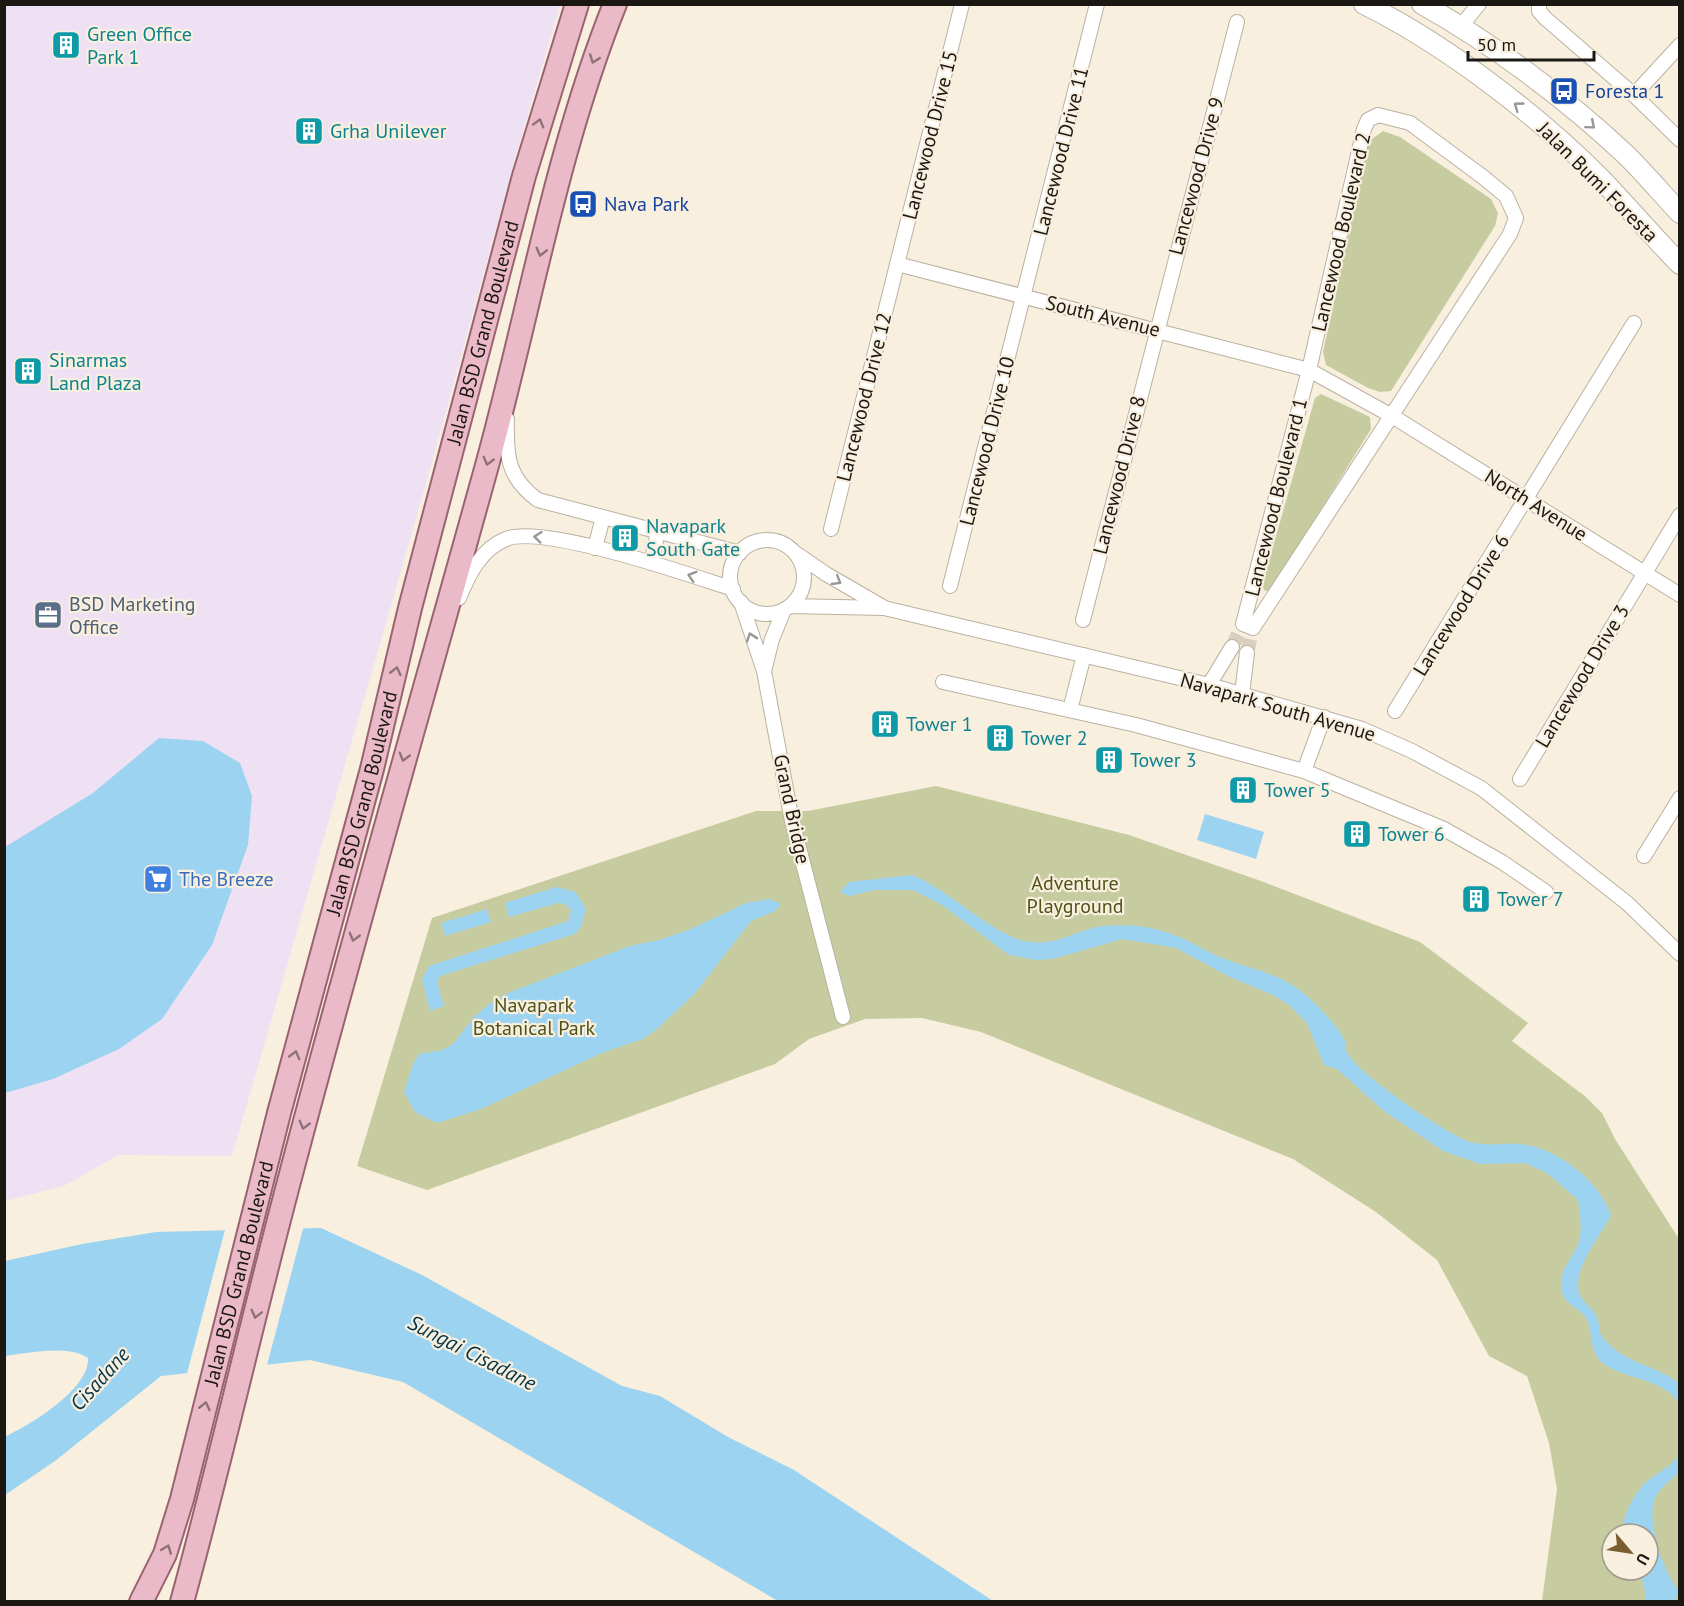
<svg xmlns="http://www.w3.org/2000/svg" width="1684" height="1606" viewBox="0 0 1684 1606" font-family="'PT Sans',sans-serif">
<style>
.commercial{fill:#eee1f4}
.green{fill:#c6cba0;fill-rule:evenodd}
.water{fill:#9bd3f0}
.pier{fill:#f9efde}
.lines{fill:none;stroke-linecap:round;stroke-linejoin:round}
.street-tunnel{stroke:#d8cfbf;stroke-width:14;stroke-dasharray:14 7;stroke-linecap:butt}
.street-casing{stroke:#bbb1a1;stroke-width:16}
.secondary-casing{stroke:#bbb1a1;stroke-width:22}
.primary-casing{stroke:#996370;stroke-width:26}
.street{stroke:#fff;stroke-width:14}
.secondary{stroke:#fff;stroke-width:20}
.primary{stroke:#ebbac8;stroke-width:22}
.oneway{stroke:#8d7176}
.oneway2{stroke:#989794}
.labels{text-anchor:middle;stroke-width:4.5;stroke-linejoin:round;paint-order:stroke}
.culture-label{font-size:20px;fill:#0d838f;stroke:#f9efde;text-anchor:start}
.transit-label{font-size:20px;fill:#164399;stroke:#f9efde;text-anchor:start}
.street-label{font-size:20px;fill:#1b1712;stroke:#f9efde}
.service-label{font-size:20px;fill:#4e5e75;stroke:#f9efde;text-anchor:start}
.shop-label{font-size:20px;fill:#366cbe;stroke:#f9efde;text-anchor:start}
.park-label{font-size:20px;fill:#4e5317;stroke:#f9efde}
.water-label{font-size:21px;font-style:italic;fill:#04364a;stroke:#f9efde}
</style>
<rect width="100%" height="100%" fill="#f9efde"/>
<path class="commercial" d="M 5,5 L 560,5 L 516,155 L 426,484 L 232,1156 L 118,1155 L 64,1186 L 5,1201 Z"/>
<path class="green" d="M 1383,131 L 1400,137 L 1491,199 L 1498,213 L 1495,226 L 1391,391 L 1380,392 L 1368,388 L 1326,365 L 1323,352 L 1369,141 Z
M 1321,394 L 1370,417 L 1371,429 L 1271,590 L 1265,591 L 1262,586 L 1315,398 Z
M 936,786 L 1129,835 L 1261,881 L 1420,942 L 1528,1023 L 1512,1041 L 1586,1097 L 1602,1113 L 1615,1139 L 1679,1239 L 1679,1601 L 1542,1601 L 1557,1489 L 1549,1443 L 1527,1376 L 1489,1356 L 1437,1260 L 1376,1212 L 1293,1159 L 981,1032 L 922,1018 L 865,1019 L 809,1039 L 775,1064 L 427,1190 L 357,1166 L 432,918 L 756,811 L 808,811 ZM 1612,1534 L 1648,1534 L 1648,1570 L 1612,1570 Z"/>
<path class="water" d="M 159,738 L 203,741 L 240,763 L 252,796 L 248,845 L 212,945 L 162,1019 L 119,1049 L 53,1079 L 5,1093 L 5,847 L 93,793 Z
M 1205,814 L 1264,832 L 1256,859 L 1197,840 Z
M 912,875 C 950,890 995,938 1030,942 C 1058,946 1079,928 1105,926 C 1139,923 1166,929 1196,945 C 1206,950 1215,956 1225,959 C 1247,968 1272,972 1292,985 C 1308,994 1338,1025 1345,1041 C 1346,1045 1345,1051 1348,1054 C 1359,1075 1442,1130 1465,1140 C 1486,1149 1506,1141 1527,1145 C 1561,1151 1602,1184 1611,1216 C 1600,1236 1565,1278 1583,1300 C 1593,1312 1600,1314 1599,1332 C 1621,1365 1649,1361 1679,1383 L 1679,1403 C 1661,1378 1632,1381 1607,1366 C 1590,1356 1593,1339 1588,1322 C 1584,1309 1565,1306 1562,1292 C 1556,1269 1577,1256 1580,1237 C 1582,1225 1579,1211 1578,1200 L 1547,1173 L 1525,1163 L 1480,1164 L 1443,1151 L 1384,1111 L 1337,1069 L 1324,1065 L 1307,1023 L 1289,1005 L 1273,995 L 1230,977 L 1176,948 L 1123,939 L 1052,959 L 1036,960 L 1009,955 L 942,905 L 913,890 L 874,890 L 850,896 L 840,892 L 849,882 Z
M 556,887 L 575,892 L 586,908 L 581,927 L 575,934 L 440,976 L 437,982 L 444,1006 L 430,1011 L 422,979 L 429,966 L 568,921 L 571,910 L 565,904 L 558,903 L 509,917 L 505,903 Z
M 770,899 L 781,904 L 775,911 L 751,921 L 695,993 L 657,1029 L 643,1039 L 604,1052 L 481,1109 L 437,1123 L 415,1112 L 404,1092 L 413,1064 L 419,1054 L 442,1050 L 453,1044 L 474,1017 L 488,1005 L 508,993 L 630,946 L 659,940 L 691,929 L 746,903 Z
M 487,909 L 491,922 L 445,936 L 441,923 Z
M 321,1228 L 422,1275 L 622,1386 L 660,1396 L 728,1437 L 794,1470 L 993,1601 L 778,1601 L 403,1382 L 310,1360 L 161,1376 L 55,1461 L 5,1495 L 4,1437 C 29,1426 90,1389 88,1358 C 70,1344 26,1353 5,1356 L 5,1261 L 82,1244 L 156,1232 Z
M 1679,1454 L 1679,1472 C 1672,1479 1661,1487 1656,1496 C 1644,1515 1664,1574 1678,1590 L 1675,1601 L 1645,1601 L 1646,1595 L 1640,1570 L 1648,1570 L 1648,1534 L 1624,1534 C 1620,1518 1635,1493 1646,1482 C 1658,1472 1671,1468 1679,1454 Z"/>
<path class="pier" d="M 304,1225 L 266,1369 L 186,1377 L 226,1226 Z"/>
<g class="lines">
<path class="street-tunnel" d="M 1232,647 L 1243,624
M 1247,653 L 1253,628"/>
<g class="street-casing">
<path id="street" d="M 1539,4 L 1539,11 L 1545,18 L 1634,95 L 1680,140
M 1461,26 L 1479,4
M 1634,95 L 1680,45
M 1378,115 L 1410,123 L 1483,177 L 1506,196 L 1516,218 L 1510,234 L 1253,628 L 1243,624 L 1309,370 L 1364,129 L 1368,120 Z
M 897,264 L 1309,370 L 1392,416 L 1680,595
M 507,419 C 506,455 507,478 538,500 L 740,553
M 831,529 L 962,4
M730 577a37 37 0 1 1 74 0a37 37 0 1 1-74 0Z
M 595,548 L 603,517
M 797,554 L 826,574 L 883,607
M 651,563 L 658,532
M 950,586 L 1097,4
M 459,598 C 469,574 481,549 506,539 C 543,524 690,575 733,589
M 741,602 L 764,671 L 792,821 L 843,1017
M 790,606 L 884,608 L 1209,685 L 1362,729 L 1412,751 L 1481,788 L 1627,903 L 1680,954
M 1083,620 L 1237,22
M 764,671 L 772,639 L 784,610
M 943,682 L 1136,725 L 1304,771 L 1444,829 L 1502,862 L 1546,892
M 1209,685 L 1232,647
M 1242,693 L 1247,653
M 1070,710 L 1084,655
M 1395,711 L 1634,323
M 1304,771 L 1324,717
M 1520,779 L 1680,515
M 1644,856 L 1680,798"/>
</g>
<g class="secondary-casing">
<path id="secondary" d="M 1364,4 C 1445,44 1539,116 1602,180 C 1629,208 1653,237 1680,264
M 1422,4 C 1490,42 1567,99 1624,153 C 1643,171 1661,193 1680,213"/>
</g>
<g class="primary-casing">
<g id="primary">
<path id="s1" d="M 141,1602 L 165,1554 L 182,1499 L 279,1113 L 372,769 L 410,608 L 524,176 L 577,4"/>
<path d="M 182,1602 C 221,1460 253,1316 291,1174 C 353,938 421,704 486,469 C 529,314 555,154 615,4"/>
</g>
</g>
<use href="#street" class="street"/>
<use href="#secondary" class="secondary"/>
<use href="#primary" class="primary"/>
</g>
<defs><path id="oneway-chevron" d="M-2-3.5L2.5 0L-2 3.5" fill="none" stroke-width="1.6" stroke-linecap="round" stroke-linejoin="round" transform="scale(1.5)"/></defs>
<g class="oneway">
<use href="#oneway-chevron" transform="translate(594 59) rotate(110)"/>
<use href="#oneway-chevron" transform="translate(539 123) rotate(-74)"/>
<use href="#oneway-chevron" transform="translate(541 252) rotate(104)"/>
<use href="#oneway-chevron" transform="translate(488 461) rotate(105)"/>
<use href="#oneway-chevron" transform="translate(396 671) rotate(-77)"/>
<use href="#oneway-chevron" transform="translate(404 757) rotate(106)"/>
<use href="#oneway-chevron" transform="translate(354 937) rotate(105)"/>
<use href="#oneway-chevron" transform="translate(295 1055) rotate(-75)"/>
<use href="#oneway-chevron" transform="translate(304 1125) rotate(105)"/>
<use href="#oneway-chevron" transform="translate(256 1314) rotate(104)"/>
<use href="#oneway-chevron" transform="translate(205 1406) rotate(-77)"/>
<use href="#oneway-chevron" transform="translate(167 1549) rotate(-69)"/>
</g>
<g class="oneway2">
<use href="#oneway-chevron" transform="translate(1518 106) rotate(-144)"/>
<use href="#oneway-chevron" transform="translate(1591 125) rotate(40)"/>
<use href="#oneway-chevron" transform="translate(538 537) rotate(-174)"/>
<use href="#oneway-chevron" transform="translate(692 576) rotate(-163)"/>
<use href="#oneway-chevron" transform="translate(837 581) rotate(31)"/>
<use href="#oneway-chevron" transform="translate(751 637) rotate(-109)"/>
</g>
<defs>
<g id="building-square" transform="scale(1.5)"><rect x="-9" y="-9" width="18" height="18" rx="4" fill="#0f9aa8" stroke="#f9efde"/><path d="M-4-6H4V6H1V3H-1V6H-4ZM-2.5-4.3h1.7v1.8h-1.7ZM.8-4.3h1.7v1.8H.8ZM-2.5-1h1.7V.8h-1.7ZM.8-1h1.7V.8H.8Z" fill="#fff"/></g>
<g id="bus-square" transform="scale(1.5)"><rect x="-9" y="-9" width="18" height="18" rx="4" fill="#1a4fb4" stroke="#f9efde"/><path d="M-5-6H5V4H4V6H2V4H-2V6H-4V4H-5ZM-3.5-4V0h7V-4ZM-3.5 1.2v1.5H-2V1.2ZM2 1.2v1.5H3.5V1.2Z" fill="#fff"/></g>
<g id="office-square" transform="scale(1.5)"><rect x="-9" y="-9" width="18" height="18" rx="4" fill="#5c6f8a" stroke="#f9efde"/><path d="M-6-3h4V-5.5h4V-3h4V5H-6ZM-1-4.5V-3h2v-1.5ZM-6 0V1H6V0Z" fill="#fff"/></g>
<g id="supermarket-square" transform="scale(1.5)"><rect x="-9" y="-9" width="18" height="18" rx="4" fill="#3f7fe0" stroke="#f9efde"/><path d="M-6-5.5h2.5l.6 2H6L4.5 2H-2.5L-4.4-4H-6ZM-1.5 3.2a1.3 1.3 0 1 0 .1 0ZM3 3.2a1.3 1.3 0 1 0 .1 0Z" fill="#fff"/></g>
</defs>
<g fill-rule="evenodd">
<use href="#building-square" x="66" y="45"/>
<use href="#bus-square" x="1564" y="91"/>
<use href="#building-square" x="309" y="131"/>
<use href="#bus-square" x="583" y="204"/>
<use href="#building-square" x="28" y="371"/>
<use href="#building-square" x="625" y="538"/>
<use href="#office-square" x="48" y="615"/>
<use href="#building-square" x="885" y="724"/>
<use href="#building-square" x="1000" y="738"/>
<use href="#building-square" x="1109" y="760"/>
<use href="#building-square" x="1243" y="790"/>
<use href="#building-square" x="1357" y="834"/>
<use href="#supermarket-square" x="158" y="879"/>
<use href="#building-square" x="1476" y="899"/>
</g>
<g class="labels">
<g class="culture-label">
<text x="87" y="41">Green Office<tspan x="87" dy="23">Park 1</tspan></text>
<text x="330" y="138">Grha Unilever</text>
<text x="49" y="367">Sinarmas<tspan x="49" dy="23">Land Plaza</tspan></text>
<text x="646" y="533">Navapark<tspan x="646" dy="23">South Gate</tspan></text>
<text x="906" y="731">Tower 1</text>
<text x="1021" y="745">Tower 2</text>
<text x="1130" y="767">Tower 3</text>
<text x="1264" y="797">Tower 5</text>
<text x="1378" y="841">Tower 6</text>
<text x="1497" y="906">Tower 7</text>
</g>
<g class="transit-label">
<text x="1585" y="98">Foresta 1</text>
<text x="604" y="211">Nava Park</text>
</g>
<g class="street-label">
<text transform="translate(930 135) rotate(-76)" y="7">Lancewood Drive 15</text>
<text transform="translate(1061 151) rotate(-76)" y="7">Lancewood Drive 11</text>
<text transform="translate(1196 176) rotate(-75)" y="7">Lancewood Drive 9</text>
<text transform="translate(1598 182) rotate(45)" y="7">Jalan Bumi Foresta</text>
<text transform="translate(1341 232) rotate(-77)" y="7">Lancewood Boulevard 2</text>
<text transform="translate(1103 316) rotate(14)" y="7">South Avenue</text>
<text dy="7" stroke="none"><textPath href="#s1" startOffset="1316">Jalan BSD Grand Boulevard</textPath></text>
<text transform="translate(864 397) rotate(-76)" y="7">Lancewood Drive 12</text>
<text transform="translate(987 441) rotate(-76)" y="7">Lancewood Drive 10</text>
<text transform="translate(1119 475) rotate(-76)" y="7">Lancewood Drive 8</text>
<text transform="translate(1276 497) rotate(-76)" y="7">Lancewood Boulevard 1</text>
<text transform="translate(1536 505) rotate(32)" y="7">North Avenue</text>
<text transform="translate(1461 605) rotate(-58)" y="7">Lancewood Drive 6</text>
<text transform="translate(1582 676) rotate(-59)" y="7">Lancewood Drive 3</text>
<text transform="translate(1278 707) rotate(16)" y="7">Navapark South Avenue</text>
<text dy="7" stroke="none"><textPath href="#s1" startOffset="830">Jalan BSD Grand Boulevard</textPath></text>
<text transform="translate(792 809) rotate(78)" y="7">Grand Bridge</text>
<text dy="7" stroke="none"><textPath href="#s1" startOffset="344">Jalan BSD Grand Boulevard</textPath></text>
</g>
<g class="service-label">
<text x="69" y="611">BSD Marketing<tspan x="69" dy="23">Office</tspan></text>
</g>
<g class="shop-label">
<text x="179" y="886">The Breeze</text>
</g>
<g class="park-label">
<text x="1075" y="890">Adventure<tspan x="1075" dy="23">Playground</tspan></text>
<text x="534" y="1012">Navapark<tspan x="534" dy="23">Botanical Park</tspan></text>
</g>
<g class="water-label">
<text transform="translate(472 1353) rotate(27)" y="7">Sungai Cisadane</text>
<text transform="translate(100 1379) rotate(-48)" y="7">Cisadane</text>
</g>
</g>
<rect width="1684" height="1606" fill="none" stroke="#1b1712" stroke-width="12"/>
<g transform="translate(1630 1552) rotate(119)"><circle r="28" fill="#f9efde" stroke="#a0998c" stroke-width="1.5"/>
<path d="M0-4.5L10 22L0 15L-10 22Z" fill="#7a5d30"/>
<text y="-9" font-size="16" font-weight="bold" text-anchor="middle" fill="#1b1712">U</text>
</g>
<path d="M1468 51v9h126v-9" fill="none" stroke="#1b1712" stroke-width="3"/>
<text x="1477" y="51" font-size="18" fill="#1b1712" stroke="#f9efde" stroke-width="4.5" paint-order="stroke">50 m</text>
</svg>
